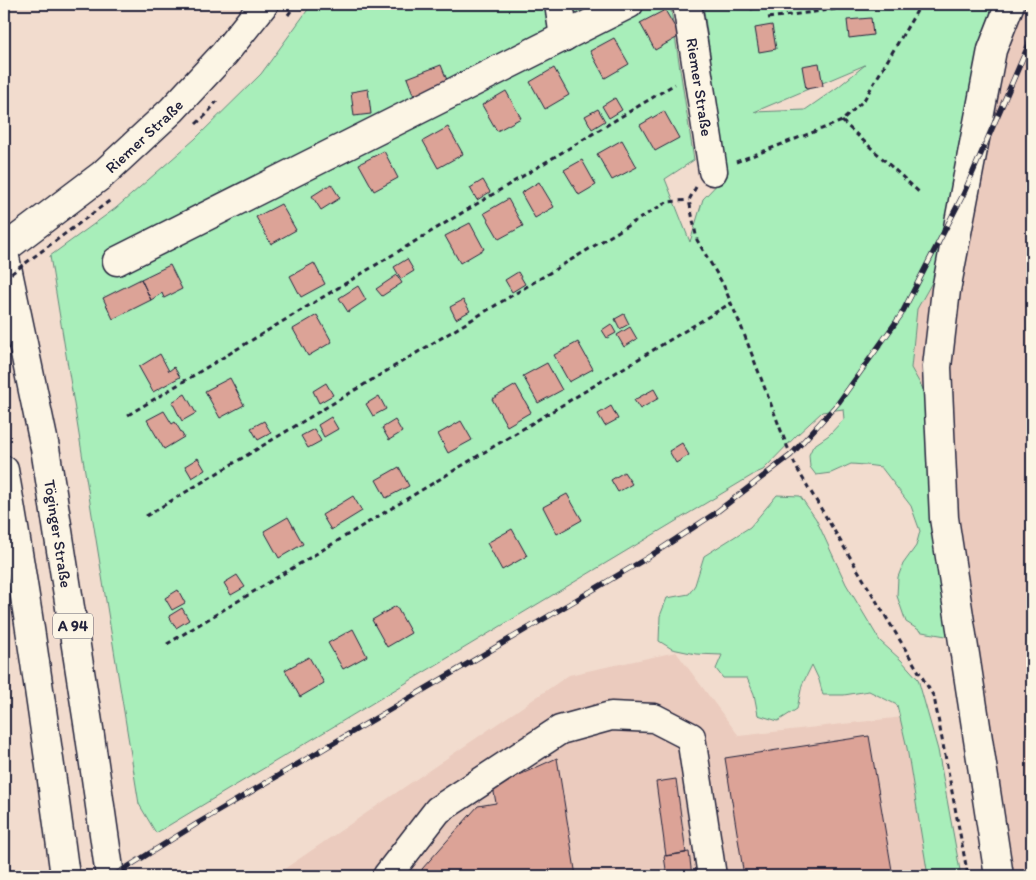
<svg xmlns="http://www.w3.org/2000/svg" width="1036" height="880" viewBox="0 0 1036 880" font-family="Itim,sans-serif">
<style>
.built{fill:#ebcbbe}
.green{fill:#a8eeba;stroke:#65887a;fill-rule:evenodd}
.building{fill:#dca397;stroke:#22223b}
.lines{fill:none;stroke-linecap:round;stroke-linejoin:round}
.minor-casing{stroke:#22223b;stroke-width:31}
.highway-casing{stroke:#22223b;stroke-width:31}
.path{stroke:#22223b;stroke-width:3;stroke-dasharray:5 4;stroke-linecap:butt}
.minor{stroke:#fcf5e5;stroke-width:28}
.highway{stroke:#fcf5e5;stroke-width:28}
.rail-casing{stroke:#22223b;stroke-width:5.5}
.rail{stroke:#fcf5e5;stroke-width:4;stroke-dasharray:11;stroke-linecap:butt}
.path-bridge{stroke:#22223b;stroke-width:3;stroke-dasharray:5 4;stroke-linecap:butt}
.labels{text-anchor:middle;stroke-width:4;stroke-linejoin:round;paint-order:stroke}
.shield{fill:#fcf5e5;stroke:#63616e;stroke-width:1}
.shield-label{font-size:15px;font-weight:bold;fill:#22223b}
.street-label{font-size:16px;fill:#22223b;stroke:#fcf5e5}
</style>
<rect width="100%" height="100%" fill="#f2dcce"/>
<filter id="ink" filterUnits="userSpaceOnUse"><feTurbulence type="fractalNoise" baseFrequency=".02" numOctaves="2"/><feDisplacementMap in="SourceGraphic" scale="10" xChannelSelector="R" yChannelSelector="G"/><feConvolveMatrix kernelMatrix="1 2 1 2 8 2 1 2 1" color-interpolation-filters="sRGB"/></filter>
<g filter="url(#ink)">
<path class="built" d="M 999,4 L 1032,4 L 1032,876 L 989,876 L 911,368 L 917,309 L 940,268 L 975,61 Z
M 676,652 L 739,736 L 912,716 L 940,876 L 274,876 L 569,675 Z"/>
<path class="green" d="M 312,4 L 670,4 L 694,160 L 665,179 L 690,242 L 703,199 L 728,173 L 726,162 L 716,146 L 710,54 L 703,4 L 999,4 L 975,61 L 940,268 L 917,309 L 911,368 L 930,401 L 952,637 L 922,632 L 906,622 L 897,596 L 898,577 L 903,564 L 916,546 L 920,531 L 911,506 L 881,467 L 866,465 L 851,464 L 831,473 L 816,475 L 810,467 L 809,455 L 813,446 L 829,435 L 844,419 L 843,409 L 822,412 L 797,435 L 763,470 L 756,473 L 156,833 L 139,804 L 50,256 L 116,208 L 195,139 L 261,74 ZM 865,65 L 838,87 L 805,110 L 754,112 Z
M 777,495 L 800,496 L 816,519 L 846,584 L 880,641 L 901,660 L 918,679 L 938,750 L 961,876 L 928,876 L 907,748 L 897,705 L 869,691 L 844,695 L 823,695 L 819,680 L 812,665 L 802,685 L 797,709 L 778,721 L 758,715 L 754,694 L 747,678 L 723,678 L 716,669 L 722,655 L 696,654 L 672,649 L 659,641 L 660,616 L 667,598 L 689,594 L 695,585 L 704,556 L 750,527 Z"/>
<path class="building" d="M 750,4 L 768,4 L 768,7 L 751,10 Z
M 665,10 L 680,36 L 655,50 L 640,23 Z
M 871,18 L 873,35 L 849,38 L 847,20 Z
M 772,25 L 776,49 L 759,52 L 755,28 Z
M 614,38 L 629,64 L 605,78 L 590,51 Z
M 819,63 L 823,86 L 806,89 L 802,66 Z
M 441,65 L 449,85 L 415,99 L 407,78 Z
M 554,68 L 569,95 L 545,109 L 530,82 Z
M 368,89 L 371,114 L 354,116 L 351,92 Z
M 506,91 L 521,118 L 497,131 L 482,105 Z
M 615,98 L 622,110 L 609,118 L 602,106 Z
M 598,109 L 605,121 L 592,129 L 585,116 Z
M 664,111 L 679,138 L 655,151 L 640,125 Z
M 448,127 L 463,154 L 438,168 L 423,141 Z
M 622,140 L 637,167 L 612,180 L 597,154 Z
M 384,151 L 398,178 L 374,191 L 359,164 Z
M 582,160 L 596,185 L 579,195 L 564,170 Z
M 483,180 L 490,192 L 477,200 L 470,188 Z
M 539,182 L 554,207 L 535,218 L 521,193 Z
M 331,184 L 340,198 L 321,210 L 312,196 Z
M 508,199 L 523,226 L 499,239 L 484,213 Z
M 281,204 L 296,230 L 271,244 L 256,217 Z
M 470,223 L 484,249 L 460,263 L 445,236 Z
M 407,259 L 414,271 L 401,279 L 394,267 Z
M 314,263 L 325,284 L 301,297 L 290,276 Z
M 170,265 L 182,289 L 164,298 L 162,293 L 151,300 L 141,279 Z
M 518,272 L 525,284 L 512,292 L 505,280 Z
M 397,275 L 402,283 L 382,296 L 376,289 Z
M 141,279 L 151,300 L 113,319 L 103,298 Z
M 358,286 L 366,300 L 348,312 L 339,298 Z
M 463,300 L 470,311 L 456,319 L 450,307 Z
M 624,314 L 629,324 L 620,329 L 615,319 Z
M 317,315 L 332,342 L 308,356 L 293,329 Z
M 611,324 L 616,333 L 607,338 L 602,330 Z
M 630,327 L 637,339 L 624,347 L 617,335 Z
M 578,342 L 593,369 L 569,382 L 554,355 Z
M 160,354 L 169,371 L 174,367 L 180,377 L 153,392 L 139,367 Z
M 547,363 L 562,390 L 538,403 L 523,376 Z
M 230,378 L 244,405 L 220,418 L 205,391 Z
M 326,383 L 333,395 L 319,403 L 313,391 Z
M 516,385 L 531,412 L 507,426 L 492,399 Z
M 654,389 L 659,398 L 640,409 L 634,400 Z
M 185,394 L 196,413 L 182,421 L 172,402 Z
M 379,396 L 386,409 L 373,416 L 366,404 Z
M 611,406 L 618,419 L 605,426 L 598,414 Z
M 164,411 L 172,424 L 175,422 L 184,437 L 164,449 L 147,420 Z
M 331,417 L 338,429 L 324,437 L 318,425 Z
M 395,420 L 402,432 L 389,440 L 382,428 Z
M 264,421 L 271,433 L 258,440 L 251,428 Z
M 461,421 L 472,440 L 448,453 L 438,434 Z
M 314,429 L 321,441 L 308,448 L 301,436 Z
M 682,443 L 689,455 L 676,463 L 669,451 Z
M 198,458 L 205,470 L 192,478 L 185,466 Z
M 399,467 L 409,486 L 386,498 L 376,480 Z
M 624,472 L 632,484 L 618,492 L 611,480 Z
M 567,494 L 582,520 L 557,534 L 543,507 Z
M 353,496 L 362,511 L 331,530 L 322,515 Z
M 288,517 L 303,544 L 279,558 L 264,531 Z
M 512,529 L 527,556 L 502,570 L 487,543 Z
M 237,575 L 245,587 L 231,595 L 224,583 Z
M 178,590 L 185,603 L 172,610 L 165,598 Z
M 396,606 L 411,633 L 387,647 L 372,620 Z
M 182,608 L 189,620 L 176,628 L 169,616 Z
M 353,629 L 367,656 L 343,669 L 328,643 Z
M 309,657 L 324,683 L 300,697 L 285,670 Z
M 869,736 L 893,876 L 744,876 L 725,758 Z
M 557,758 L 576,876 L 423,876 L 422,869 L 478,806 L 496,803 L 493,787 Z
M 676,779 L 686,853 L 666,856 L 656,782 Z
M 689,852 L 692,876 L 667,876 L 664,856 Z"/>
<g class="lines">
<g class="minor-casing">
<g id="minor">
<path d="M 559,4 L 564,37"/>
<path id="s1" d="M 687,4 L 713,171"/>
<path id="s2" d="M 4,249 L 102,175 L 172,110 L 224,54 L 264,4"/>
<path d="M 117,261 L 629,4"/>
<path d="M 387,876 L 438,810 L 560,730 L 611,716 L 654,718 L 691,737 L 712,876"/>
<path d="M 999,876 L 944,518 L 937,367 L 946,290 L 992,50 L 1010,4"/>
</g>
</g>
<g class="highway-casing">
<g id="highway">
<path id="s3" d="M 4,253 L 45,448 L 89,729 L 110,876"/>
<path d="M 4,470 C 28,605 47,741 65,876"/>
</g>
</g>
<path class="path" d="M 288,15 L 296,4
M 768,18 L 868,5 L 868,4
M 842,121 L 920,193
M 196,124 L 205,116 L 217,101
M 736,162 L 842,121 L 864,100 L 921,4
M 696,187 L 689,200 L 697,240 L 723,284 L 731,303 L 741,326 L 785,441 L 796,467 L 934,697 L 968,876
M 128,415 L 675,84
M 146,516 L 667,202 L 689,200
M 167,644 L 731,303"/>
<use href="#minor" class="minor"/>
<use href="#highway" class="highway"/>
<g class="rail-casing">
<path id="rail" d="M 113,876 L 198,823 L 647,558 L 714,514 L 791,455 L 839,402 L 901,315 L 963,195 L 1032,37"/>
</g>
<use href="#rail" class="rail"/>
<path class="path-bridge" d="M 4,279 L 112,199"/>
</g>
</g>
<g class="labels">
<rect class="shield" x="53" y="613.5" width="40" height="25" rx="4"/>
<g class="shield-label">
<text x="73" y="631">A 94</text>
</g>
<g class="street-label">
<text dy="6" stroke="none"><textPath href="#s1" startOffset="84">Riemer Straße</textPath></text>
<text dy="6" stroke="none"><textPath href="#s2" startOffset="180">Riemer Straße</textPath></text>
<text dy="6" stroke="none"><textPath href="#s3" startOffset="286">Töginger Straße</textPath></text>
</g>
</g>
<rect width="1036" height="880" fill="none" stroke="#fcf5e5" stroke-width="20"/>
<rect x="10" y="10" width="1016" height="860" fill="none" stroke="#22223b" stroke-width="2" filter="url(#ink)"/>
</svg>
